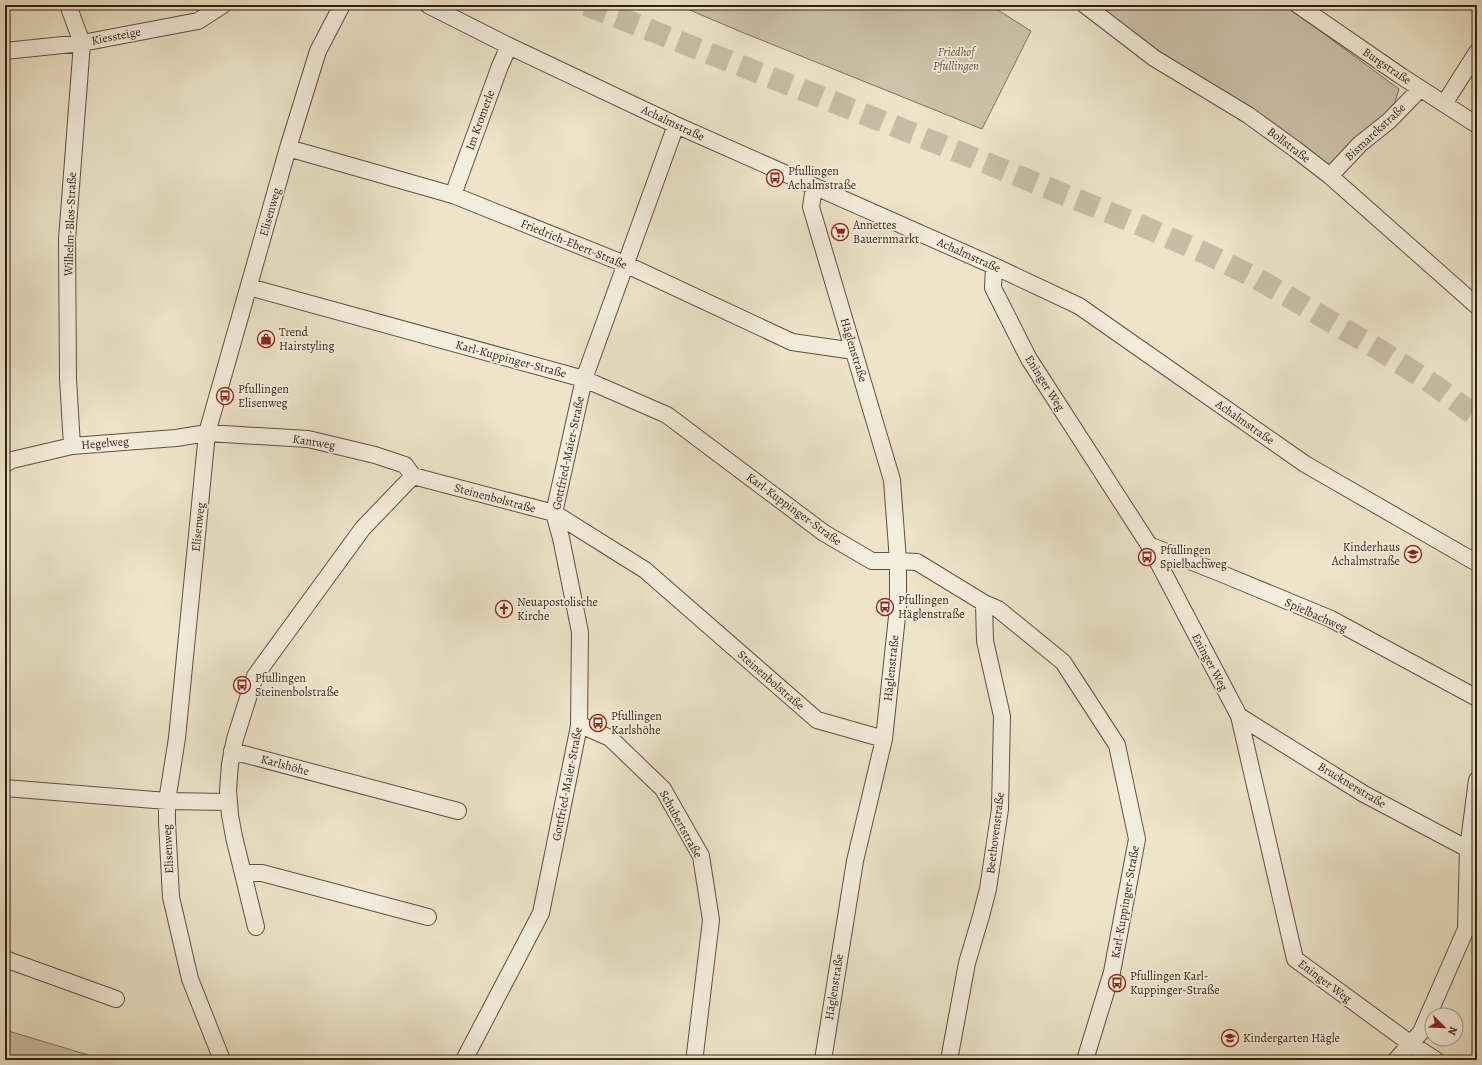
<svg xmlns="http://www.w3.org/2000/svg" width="1482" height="1065" viewBox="0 0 1482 1065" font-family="Alegreya,serif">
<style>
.green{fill:#cec2aa;stroke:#82705f}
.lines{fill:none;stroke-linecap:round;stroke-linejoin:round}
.primary-tunnel{stroke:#c8bca5;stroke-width:22;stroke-dasharray:22 11;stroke-linecap:butt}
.minor-casing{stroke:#634f41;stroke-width:18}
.minor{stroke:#f3eddc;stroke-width:16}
.labels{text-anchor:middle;stroke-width:3.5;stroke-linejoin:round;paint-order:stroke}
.street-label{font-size:12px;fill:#351d14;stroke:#f3eddc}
.park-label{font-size:12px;font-style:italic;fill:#634f41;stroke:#f3eddc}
.poi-label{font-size:12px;fill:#351d14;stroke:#f3eddc;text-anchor:start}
</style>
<rect width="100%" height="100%" fill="#ede4c9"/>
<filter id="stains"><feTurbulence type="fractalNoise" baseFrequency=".005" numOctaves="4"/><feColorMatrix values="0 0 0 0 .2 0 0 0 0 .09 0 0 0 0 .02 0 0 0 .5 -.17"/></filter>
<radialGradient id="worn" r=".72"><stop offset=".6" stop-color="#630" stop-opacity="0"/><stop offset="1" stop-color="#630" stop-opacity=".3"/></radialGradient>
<path class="green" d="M 678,5 L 990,5 L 1031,31 L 982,129 L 739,31 Z
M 1085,5 L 1285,5 L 1399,89 L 1389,121 L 1330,176 Z
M 5,1030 L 105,1060 L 5,1060 Z"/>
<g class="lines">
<path class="primary-tunnel" d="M 586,5 L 887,123 L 1140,225 L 1207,254 L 1256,278 L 1378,349 L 1437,387 L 1477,417"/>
<g class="minor-casing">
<path id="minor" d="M 68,5 L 82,43 L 67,239 L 68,379 L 72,446
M 428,5 L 509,46 L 676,125 L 994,266 L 1079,306 L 1305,464 L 1477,563
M 1085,5 L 1154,58 L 1248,115 L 1295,149 L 1330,176 L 1477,306
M 1298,5 L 1401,76 L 1477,125
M 5,51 L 82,43 L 198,21 L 223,5
M 1444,104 L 1477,52
M 288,148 L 453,195 L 625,264 L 792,342 L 854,351
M 1330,176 L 1360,144 L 1389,121 L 1420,89
M 814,187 L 811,207 L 892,480 L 898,561 L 898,607 L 884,739 L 855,861 L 823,1060
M 453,195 L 500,66 L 509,46
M 994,266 L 993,288 L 1029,359 L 1149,545 L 1239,716 L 1295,959 L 1411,1044 L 1436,1060
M 249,287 L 584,379 L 667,415 L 824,533 L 872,561 L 898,561 L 917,562 L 984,603 L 998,609 L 1063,662 L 1117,745 L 1137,839 L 1112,972 L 1085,1060
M 5,464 L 12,460 L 72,446 L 176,438 L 207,433 L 308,439 L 375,455 L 405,465 L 413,476
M 1149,545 L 1220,573 L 1331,619 L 1477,698
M 1239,716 L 1364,794 L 1468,849
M 579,726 L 585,727 L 610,738 L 663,789 L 701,856 L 711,920 L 695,1054 L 696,1060
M 232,751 L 458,811
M 5,788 L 167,801 L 228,802
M 243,873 L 262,873 L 428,917
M 256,927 L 234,837 L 230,815 L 228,790 L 230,764 L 235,739 L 255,676 L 363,528 L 413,476 L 554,513 L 645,570 L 817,720 L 884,739
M 5,959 L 116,999
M 222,1060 L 190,979 L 171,897 L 167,822 L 167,801 L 177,738 L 207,433 L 288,148 L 318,51 L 342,5
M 464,1060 L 541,913 L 579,726 L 580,632 L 561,538 L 554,513 L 584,379 L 676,125
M 949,1060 L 967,963 L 981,916 L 988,889 L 1000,809 L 1002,716 L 985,641 L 984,603
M 1396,1060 L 1421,1032 L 1466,929 L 1468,849 L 1477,780"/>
</g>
<use href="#minor" class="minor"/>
</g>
<defs>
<g id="bus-ring" transform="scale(0.9)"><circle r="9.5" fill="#f3eddc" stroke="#8f2418" stroke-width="1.5"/><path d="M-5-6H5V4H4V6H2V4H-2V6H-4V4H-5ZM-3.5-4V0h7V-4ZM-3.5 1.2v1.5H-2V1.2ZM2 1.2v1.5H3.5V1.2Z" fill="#8f2418"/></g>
<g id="supermarket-ring" transform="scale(0.9)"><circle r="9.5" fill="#f3eddc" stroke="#8f2418" stroke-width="1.5"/><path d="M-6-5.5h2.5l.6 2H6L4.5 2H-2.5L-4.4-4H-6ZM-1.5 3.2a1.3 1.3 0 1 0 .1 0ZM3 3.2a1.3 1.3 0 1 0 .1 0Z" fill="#8f2418"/></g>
<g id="shop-ring" transform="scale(0.9)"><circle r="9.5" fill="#f3eddc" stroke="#8f2418" stroke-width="1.5"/><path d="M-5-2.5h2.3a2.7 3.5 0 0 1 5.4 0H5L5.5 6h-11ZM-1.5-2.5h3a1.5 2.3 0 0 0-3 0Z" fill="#8f2418"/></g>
<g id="school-ring" transform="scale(0.9)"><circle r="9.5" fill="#f3eddc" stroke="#8f2418" stroke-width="1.5"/><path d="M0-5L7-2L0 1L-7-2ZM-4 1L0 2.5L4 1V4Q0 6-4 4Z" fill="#8f2418"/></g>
<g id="church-ring" transform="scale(0.9)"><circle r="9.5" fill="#f3eddc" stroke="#8f2418" stroke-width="1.5"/><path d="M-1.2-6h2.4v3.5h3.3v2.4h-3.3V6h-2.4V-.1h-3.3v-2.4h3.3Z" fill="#8f2418"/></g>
</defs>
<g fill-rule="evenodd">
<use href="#bus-ring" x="775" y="178"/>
<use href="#supermarket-ring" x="840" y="232"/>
<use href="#shop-ring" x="266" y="339"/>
<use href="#bus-ring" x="225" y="396"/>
<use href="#school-ring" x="1413" y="554"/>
<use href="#bus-ring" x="1147" y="557"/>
<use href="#bus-ring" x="885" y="607"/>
<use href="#church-ring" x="504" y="609"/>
<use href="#bus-ring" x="242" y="685"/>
<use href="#bus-ring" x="598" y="723"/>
<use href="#bus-ring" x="1117" y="983"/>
<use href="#school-ring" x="1230" y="1038"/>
</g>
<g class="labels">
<g class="street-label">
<text transform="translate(116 36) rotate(-11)" y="4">Kiessteige</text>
<text transform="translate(1387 66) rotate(34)" y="4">Burgstraße</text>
<text transform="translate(480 120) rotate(-70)" y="4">Im Kromerle</text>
<text transform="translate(673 123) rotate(25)" y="4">Achalmstraße</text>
<text transform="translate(1375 132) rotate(-43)" y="4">Bismarckstraße</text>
<text transform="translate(1289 145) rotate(37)" y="4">Bollstraße</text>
<text transform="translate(270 212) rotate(-74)" y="4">Elisenweg</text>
<text transform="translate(70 224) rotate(-88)" y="4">Wilhelm-Blos-Straße</text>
<text transform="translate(574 244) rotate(22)" y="4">Friedrich-Ebert-Straße</text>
<text transform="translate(969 255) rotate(24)" y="4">Achalmstraße</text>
<text transform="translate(854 350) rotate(73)" y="4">Häglenstraße</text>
<text transform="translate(511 359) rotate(15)" y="4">Karl-Kuppinger-Straße</text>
<text transform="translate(1045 383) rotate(58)" y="4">Eninger Weg</text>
<text transform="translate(1245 422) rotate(35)" y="4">Achalmstraße</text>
<text transform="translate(314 442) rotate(9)" y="4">Kantweg</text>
<text transform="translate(105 443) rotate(-5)" y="4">Hegelweg</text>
<text transform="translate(568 453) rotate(-78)" y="4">Gottfried-Maier-Straße</text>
<text transform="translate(495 498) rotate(15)" y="4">Steinenbolstraße</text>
<text transform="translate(794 509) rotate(36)" y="4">Karl-Kuppinger-Straße</text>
<text transform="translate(198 527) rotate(-84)" y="4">Elisenweg</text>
<text transform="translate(1316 615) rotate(24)" y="4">Spielbachweg</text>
<text transform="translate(1210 662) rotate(62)" y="4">Eninger Weg</text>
<text transform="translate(891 668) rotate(-84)" y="4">Häglenstraße</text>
<text transform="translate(771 680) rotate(41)" y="4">Steinenbolstraße</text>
<text transform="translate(285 765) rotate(15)" y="4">Karlshöhe</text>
<text transform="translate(567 784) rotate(-79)" y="4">Gottfried-Maier-Straße</text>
<text transform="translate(1352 785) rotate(31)" y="4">Brucknerstraße</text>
<text transform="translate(681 824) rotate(61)" y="4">Schubertstraße</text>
<text transform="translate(995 833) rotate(-83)" y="4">Beethovenstraße</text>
<text transform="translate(168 849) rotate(-93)" y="4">Elisenweg</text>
<text transform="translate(1125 902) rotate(-80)" y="4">Karl-Kuppinger-Straße</text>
<text transform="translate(1325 981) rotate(37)" y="4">Eninger Weg</text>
<text transform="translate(834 987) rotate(-81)" y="4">Häglenstraße</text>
</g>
<g class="park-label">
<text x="956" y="56">Friedhof<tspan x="956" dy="14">Pfullingen</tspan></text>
</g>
<g class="poi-label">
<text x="788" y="175">Pfullingen<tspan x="788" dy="14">Achalmstraße</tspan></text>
<text x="853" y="229">Annettes<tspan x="853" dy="14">Bauernmarkt</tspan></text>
<text x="279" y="336">Trend<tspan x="279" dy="14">Hairstyling</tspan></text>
<text x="238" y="393">Pfullingen<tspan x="238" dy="14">Elisenweg</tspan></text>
<text x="1400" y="551" text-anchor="end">Kinderhaus<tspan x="1400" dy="14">Achalmstraße</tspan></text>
<text x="1160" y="554">Pfullingen<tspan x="1160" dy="14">Spielbachweg</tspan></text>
<text x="898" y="604">Pfullingen<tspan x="898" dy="14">Häglenstraße</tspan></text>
<text x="517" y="606">Neuapostolische<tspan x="517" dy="14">Kirche</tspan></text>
<text x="255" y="682">Pfullingen<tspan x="255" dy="14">Steinenbolstraße</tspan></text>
<text x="611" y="720">Pfullingen<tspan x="611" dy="14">Karlshöhe</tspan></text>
<text x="1130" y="980">Pfullingen Karl-<tspan x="1130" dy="14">Kuppinger-Straße</tspan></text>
<text x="1243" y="1042">Kindergarten Hägle</text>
</g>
</g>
<rect width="1482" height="1065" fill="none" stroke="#ede4c9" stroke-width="20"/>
<rect x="6" y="6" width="1470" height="1053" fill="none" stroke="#351d14" stroke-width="2"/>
<rect x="10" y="10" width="1462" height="1045" fill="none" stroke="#351d14"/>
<g transform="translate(1444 1027) rotate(113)"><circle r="19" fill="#f3eddc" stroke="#a79a8c"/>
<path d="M0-3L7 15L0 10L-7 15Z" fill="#8f2418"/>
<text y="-6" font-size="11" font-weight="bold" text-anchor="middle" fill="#351d14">N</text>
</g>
<rect width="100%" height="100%" filter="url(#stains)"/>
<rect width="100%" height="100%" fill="url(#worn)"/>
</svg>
